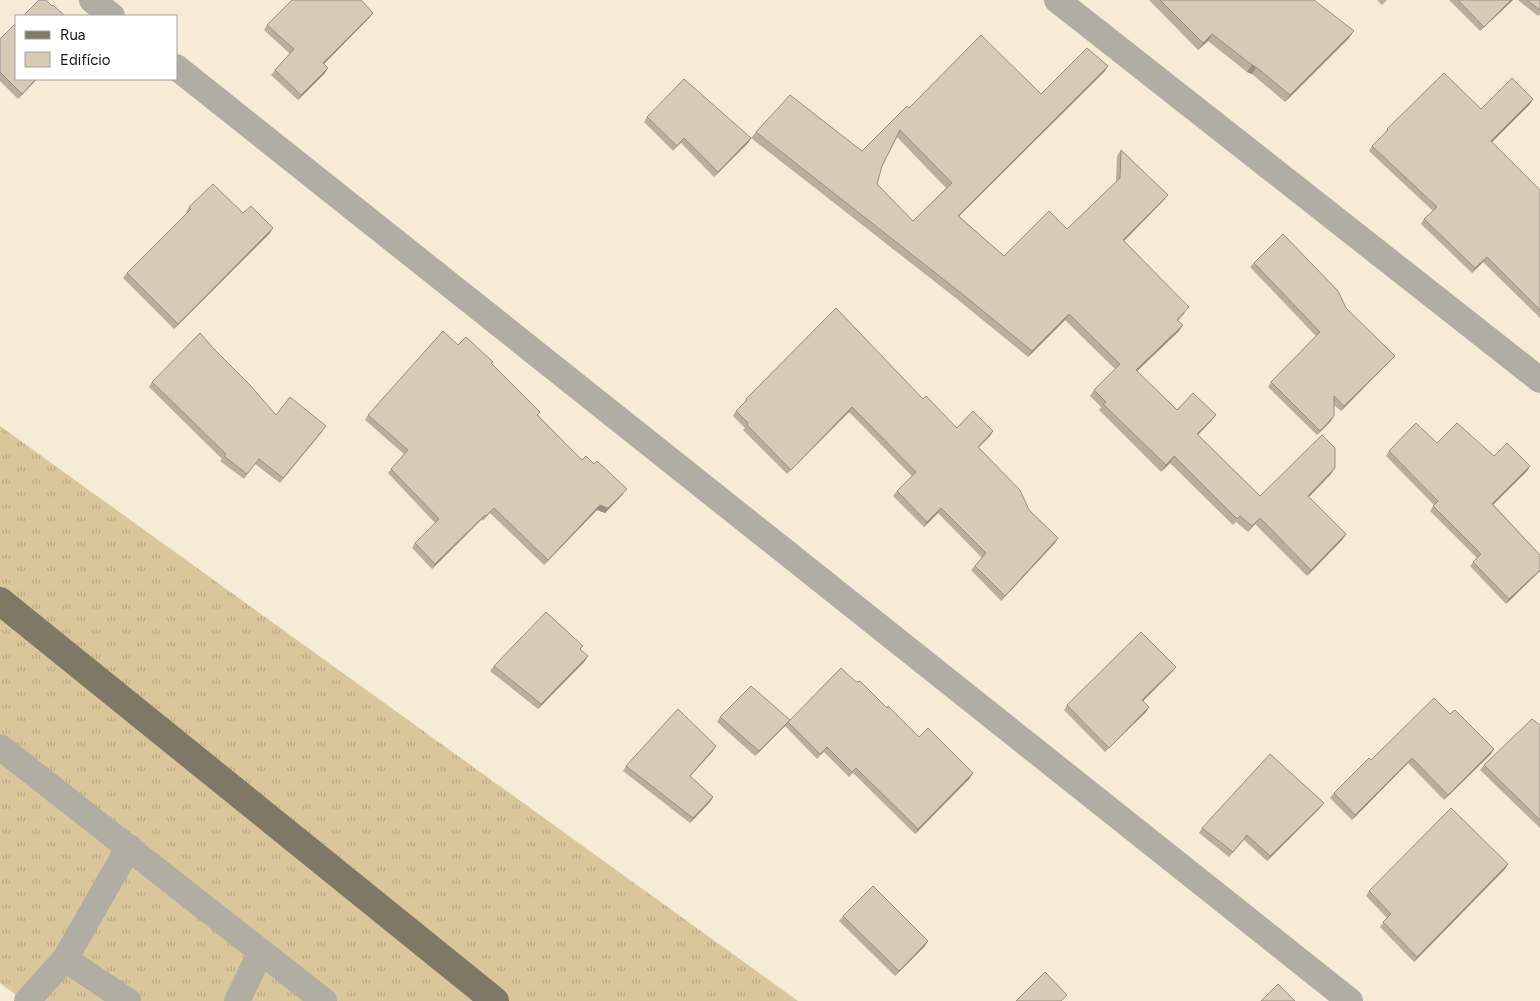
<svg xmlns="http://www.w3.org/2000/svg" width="1540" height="1001" viewBox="0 0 1540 1001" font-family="Figtree,sans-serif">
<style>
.grass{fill:url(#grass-tufts)}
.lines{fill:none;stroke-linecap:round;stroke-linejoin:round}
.minor{stroke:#b1ada3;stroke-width:26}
.primary{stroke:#807867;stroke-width:28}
.wall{fill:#b8af9d;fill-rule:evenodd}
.shaded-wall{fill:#968f7f}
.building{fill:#d6ccb6;stroke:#968f7f;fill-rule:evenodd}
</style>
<defs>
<pattern id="grass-tufts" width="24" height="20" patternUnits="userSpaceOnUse" patternTransform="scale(1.25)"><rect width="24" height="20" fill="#dac69b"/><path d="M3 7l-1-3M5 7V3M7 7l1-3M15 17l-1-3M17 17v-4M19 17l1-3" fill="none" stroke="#baa984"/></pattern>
</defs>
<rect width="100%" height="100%" fill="#f6ecd5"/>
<path class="grass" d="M 0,426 L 798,1001 L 24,1001 L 0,983 Z"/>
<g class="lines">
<path class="minor" d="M 92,0 L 112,16
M 1057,0 L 1540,380
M 176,67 L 1350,1001
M 0,747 L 324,1001
M 65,959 L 128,1001
M 27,1001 L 65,959 L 129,847
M 237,1001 L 261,952"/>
<path class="primary" d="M 0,601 L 495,1001"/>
</g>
<path class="wall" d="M 1149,0 L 1314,0 L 1349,38 L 1285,102 L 1252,74 L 1247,72 L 1208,41 L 1198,50 Z
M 1377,0 L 1387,0 L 1382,5 Z
M 1449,0 L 1513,0 L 1480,31 Z
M 1518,0 L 1540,0 L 1540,14 L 1538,16 Z
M 370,17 L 324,64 L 325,73 L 298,100 L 271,75 L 275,70 L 290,54 L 264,30 L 267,25 Z
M 0,39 L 16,79 L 37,79 L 18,99 L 0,81 Z
M 1108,66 L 1104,72 L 959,216 L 1004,256 L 1067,229 L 1116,182 L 1117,156 L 1121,150 L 1168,195 L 1163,201 L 1124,241 L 1185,313 L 1178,321 L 1179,331 L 1137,371 L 1177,410 L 1216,415 L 1211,421 L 1198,435 L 1260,496 L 1331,474 L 1309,497 L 1346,534 L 1342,540 L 1307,576 L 1255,524 L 1248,532 L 1236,522 L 1233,525 L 1170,463 L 1161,472 L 1099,410 L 1101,407 L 1090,396 L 1094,390 L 1115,369 L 1065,320 L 1028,357 L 957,299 L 751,138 L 756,132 L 862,151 L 909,108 L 1041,94 ZM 897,137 L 946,188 L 913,221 L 877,184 L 882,166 Z
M 1533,99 L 1530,104 L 1492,142 L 1540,190 L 1540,318 L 1483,262 L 1472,273 L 1421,224 L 1424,219 L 1433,211 L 1369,151 L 1372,146 L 1384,134 L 1387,129 Z
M 647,117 L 751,138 L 748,143 L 714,177 L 681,143 L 673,151 L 644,122 Z
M 189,207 L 243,213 L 270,233 L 174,329 L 123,278 L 127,273 L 187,213 L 186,212 Z
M 1254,263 L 1346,308 L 1395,356 L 1391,360 L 1341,411 L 1334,405 L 1331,421 L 1317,435 L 1268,387 L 1271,382 L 1316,336 L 1250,267 Z
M 458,345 L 491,363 L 538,415 L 582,460 L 623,494 L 605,513 L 597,510 L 544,565 L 490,513 L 483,521 L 482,519 L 432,569 L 412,548 L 415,543 L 435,523 L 388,473 L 404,454 L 365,420 L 368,415 Z
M 214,349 L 276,415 L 323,431 L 280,483 L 255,464 L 244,479 L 220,461 L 222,459 L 149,387 L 152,382 Z
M 746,399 L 923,399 L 957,428 L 993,431 L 990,436 L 978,448 L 1029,510 L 1055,543 L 1001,601 L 971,570 L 982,558 L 938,513 L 924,527 L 893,496 L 897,491 L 912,476 L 849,412 L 787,474 L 743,430 L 745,428 L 733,416 L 736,411 L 743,405 Z
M 1437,443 L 1494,456 L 1530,466 L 1527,471 L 1493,504 L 1540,555 L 1540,571 L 1506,604 L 1470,566 L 1477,558 L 1430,511 L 1434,505 L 1386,456 L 1389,451 Z
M 580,650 L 585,661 L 538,709 L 490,671 L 494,666 Z
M 1176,667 L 1172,672 L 1143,701 L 1149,707 L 1146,712 L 1105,752 L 1064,710 L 1067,705 Z
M 856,682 L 887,708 L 919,737 L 970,778 L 915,834 L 853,773 L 849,777 L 824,752 L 817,759 L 785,726 L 755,756 L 717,722 L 720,717 L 790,720 Z
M 1540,725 L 1540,828 L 1480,770 L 1484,765 Z
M 713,751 L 690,776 L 713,797 L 710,802 L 690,823 L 623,771 L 626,766 Z
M 1491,754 L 1444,800 L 1408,763 L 1352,820 L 1330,798 L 1334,793 L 1371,760 Z
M 1320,808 L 1267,861 L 1244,840 L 1229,857 L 1199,833 L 1202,828 Z
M 1508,864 L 1505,869 L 1414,962 L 1380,927 L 1387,918 L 1366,896 L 1369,891 Z
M 843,916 L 925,946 L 895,976 L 839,921 Z"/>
<path class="shaded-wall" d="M 1511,0 L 1513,0 L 1480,31 Z
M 373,13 L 370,17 L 320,68 L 323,63 Z
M 1354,31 L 1349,38 L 1285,102 L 1290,95 Z
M 1212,34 L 1208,41 L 1198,50 L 1203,43 Z
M 1252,65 L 1256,67 L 1252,74 L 1247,72 Z
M 1108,66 L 1104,72 L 953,222 L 958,216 Z
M 328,68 L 325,73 L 298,100 L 301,95 Z
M 36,79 L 37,79 L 18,99 L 22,94 Z
M 1533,99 L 1530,104 L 1488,146 L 1491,141 Z
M 751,138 L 748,143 L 714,177 L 718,172 Z
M 1168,195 L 1163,201 L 1119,246 L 1123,240 Z
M 273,228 L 270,233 L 174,329 L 178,324 Z
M 1487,257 L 1483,262 L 1472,273 L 1475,268 Z
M 1069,314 L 1065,320 L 1028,357 L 1032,351 Z
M 1183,325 L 1179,331 L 1132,376 L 1136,370 Z
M 1395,356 L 1391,360 L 1341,411 L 1344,406 Z
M 852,407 L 849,412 L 787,474 L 791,470 Z
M 1216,415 L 1211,421 L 1193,440 L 1197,434 Z
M 1334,416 L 1331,421 L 1317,435 L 1320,431 Z
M 993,431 L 990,436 L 974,452 L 978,447 Z
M 1174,456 L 1170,463 L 1161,472 L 1166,465 Z
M 1530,466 L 1527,471 L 1489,509 L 1492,504 Z
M 1335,468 L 1331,474 L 1304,502 L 1308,496 Z
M 627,489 L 623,494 L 605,513 L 597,510 L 544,565 L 548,560 L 600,505 Z
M 941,508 L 938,513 L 924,527 L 927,522 Z
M 485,515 L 482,519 L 432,569 L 435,564 Z
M 1260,518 L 1255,524 L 1248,532 L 1252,526 Z
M 1346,534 L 1342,540 L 1307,576 L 1311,570 Z
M 1058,538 L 1055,543 L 1001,601 L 1005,596 Z
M 1540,570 L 1540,571 L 1506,604 L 1509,599 Z
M 588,656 L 585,661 L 538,709 L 541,704 Z
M 1176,667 L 1172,672 L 1139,705 L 1142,700 Z
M 1149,707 L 1146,712 L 1105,752 L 1109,748 Z
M 790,720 L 785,726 L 755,756 L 759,751 Z
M 716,746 L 713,751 L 686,781 L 690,776 Z
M 1494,749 L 1491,754 L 1444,800 L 1448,795 Z
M 1412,758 L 1408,763 L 1352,820 L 1355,815 Z
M 973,773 L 970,778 L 915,834 L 918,829 Z
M 713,797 L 710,802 L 690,823 L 693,818 Z
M 1324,803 L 1320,808 L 1267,861 L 1270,856 Z
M 1508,864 L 1505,869 L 1414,962 L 1417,957 Z
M 928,941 L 925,946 L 895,976 L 899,971 Z"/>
<path class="building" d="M 39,0 L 46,0 L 52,6 L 53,5 L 65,16 L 23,16 Z
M 292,0 L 361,0 L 373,13 L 323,63 L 328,68 L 301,95 L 275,70 L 294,49 L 267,25 Z
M 1160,0 L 1314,0 L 1354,31 L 1290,95 L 1256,67 L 1252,65 L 1212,34 L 1203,43 Z
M 1458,0 L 1511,0 L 1484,27 Z
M 1527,0 L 1540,0 L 1540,10 Z
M 16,23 L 16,79 L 36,79 L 22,94 L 0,72 L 0,39 Z
M 981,35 L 1041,94 L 1087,48 L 1108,66 L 958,216 L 1004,256 L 1049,211 L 1067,229 L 1120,178 L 1121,150 L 1168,195 L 1123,240 L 1189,307 L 1177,320 L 1183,325 L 1136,370 L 1177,410 L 1193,393 L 1216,415 L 1197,434 L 1260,496 L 1322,435 L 1335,448 L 1335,468 L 1308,496 L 1346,534 L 1311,570 L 1260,518 L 1252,526 L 1240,516 L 1237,519 L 1174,456 L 1166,465 L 1103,404 L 1106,402 L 1094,390 L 1120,364 L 1069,314 L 1032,351 L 961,293 L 756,132 L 790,95 L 862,151 L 907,106 L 909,108 ZM 900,130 L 952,183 L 913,221 L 877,184 L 882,166 Z
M 1444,73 L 1481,109 L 1512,78 L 1533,99 L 1491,141 L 1540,190 L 1540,310 L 1487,257 L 1475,268 L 1424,219 L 1437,207 L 1372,146 L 1388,130 L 1387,129 Z
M 684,79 L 751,138 L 718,172 L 684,138 L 677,146 L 647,117 Z
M 213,184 L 243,213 L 251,206 L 273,228 L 178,324 L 127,273 L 191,209 L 189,207 Z
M 1283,234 L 1338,291 L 1346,308 L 1395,356 L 1344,406 L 1334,396 L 1334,416 L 1320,431 L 1271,382 L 1320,332 L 1254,263 Z
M 836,308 L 923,399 L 926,396 L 957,428 L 973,411 L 993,431 L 978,447 L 1020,490 L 1029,510 L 1058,538 L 1005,596 L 975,566 L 986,553 L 941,508 L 927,522 L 897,491 L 916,472 L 852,407 L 791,470 L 747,425 L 748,423 L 736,411 L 747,400 L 746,399 Z
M 443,331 L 458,345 L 466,337 L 493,362 L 491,363 L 540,412 L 537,415 L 582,460 L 586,456 L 594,464 L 597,461 L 627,489 L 608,508 L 600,505 L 548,560 L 494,508 L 486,516 L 485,515 L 435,564 L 415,543 L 439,519 L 391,469 L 408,450 L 368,415 Z
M 200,333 L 214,349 L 249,384 L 276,415 L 290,397 L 326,426 L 283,478 L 259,459 L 247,474 L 224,456 L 226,454 L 152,382 Z
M 1416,423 L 1437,443 L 1457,423 L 1494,456 L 1507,443 L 1530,466 L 1492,504 L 1540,555 L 1540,570 L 1509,599 L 1473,562 L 1481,554 L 1433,506 L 1438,501 L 1389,451 Z
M 546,612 L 583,646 L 580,649 L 588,656 L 541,704 L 494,666 Z
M 1141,632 L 1176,667 L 1142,700 L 1149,707 L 1109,748 L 1067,705 Z
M 841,668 L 856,682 L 860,681 L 887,708 L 888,706 L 919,737 L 928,728 L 973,773 L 918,829 L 856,768 L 852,772 L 827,747 L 820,754 L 788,722 Z
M 751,686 L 790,720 L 759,751 L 720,717 Z
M 1434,698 L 1450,714 L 1455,710 L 1494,749 L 1448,795 L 1412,758 L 1355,815 L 1334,793 L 1369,758 L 1371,760 Z
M 678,709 L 716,746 L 690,776 L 713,797 L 693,818 L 626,766 Z
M 1532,719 L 1540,725 L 1540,820 L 1484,765 Z
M 1270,754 L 1324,803 L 1270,856 L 1247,835 L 1233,852 L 1202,828 Z
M 1451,808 L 1508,864 L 1417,957 L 1383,922 L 1391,914 L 1369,891 Z
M 873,886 L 928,941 L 899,971 L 843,916 Z
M 1045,972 L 1067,995 L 1061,1001 L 1016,1001 Z
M 1278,984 L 1295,1001 L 1261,1001 Z"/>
<rect x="15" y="15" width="162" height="65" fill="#ffffff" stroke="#a2a19d"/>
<rect x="25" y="31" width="25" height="8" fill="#807867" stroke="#a2a19d"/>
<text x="60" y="40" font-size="15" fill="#16130b">Rua</text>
<rect x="25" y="52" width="25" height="15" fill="#d6ccb6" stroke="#a2a19d"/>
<text x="60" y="65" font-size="15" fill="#16130b">Edifício</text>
</svg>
